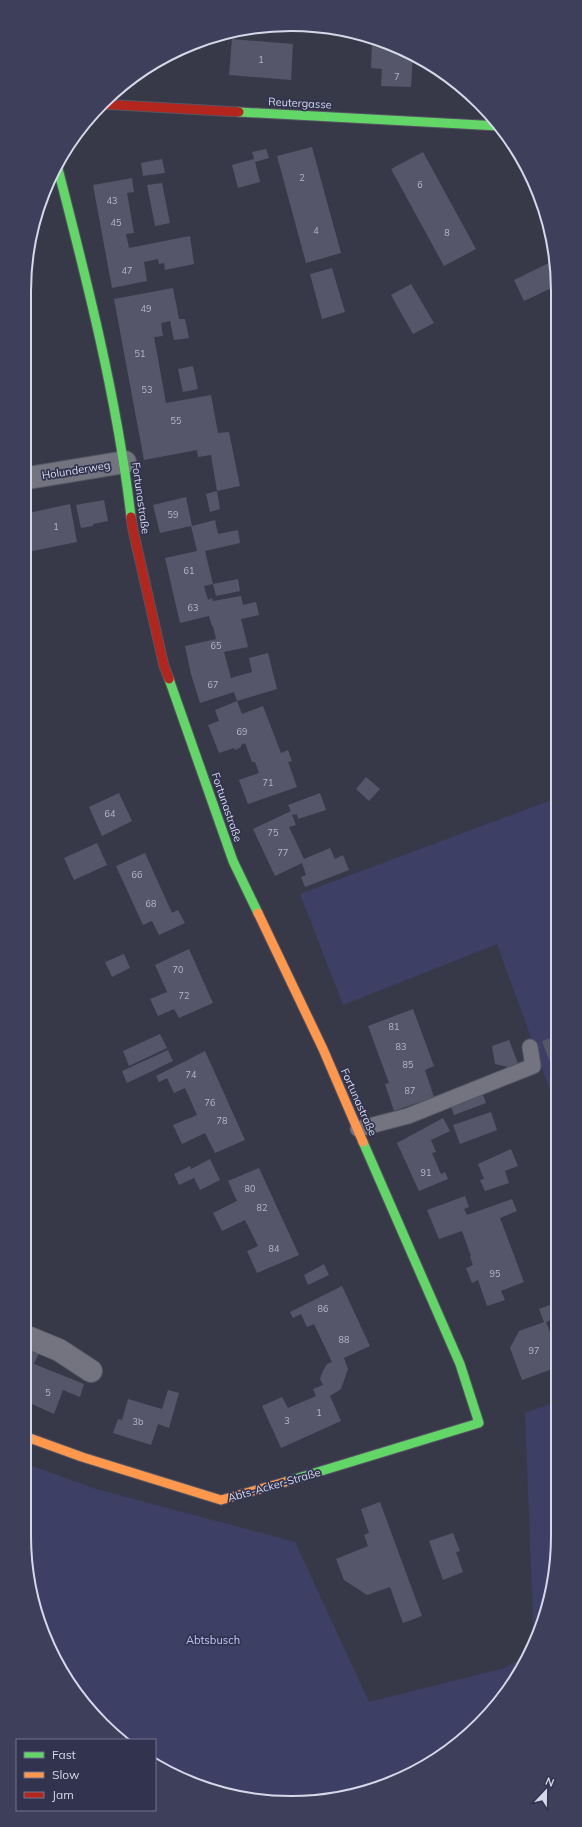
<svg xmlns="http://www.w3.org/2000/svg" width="582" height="1827" viewBox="0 0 582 1827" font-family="Mulish,sans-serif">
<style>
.green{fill:#3d3f65}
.building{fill:#555669}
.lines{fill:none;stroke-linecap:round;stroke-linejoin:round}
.lane-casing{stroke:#555563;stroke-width:17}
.street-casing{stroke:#555563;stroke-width:24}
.fast-casing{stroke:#555563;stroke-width:11}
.slow-casing{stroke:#555563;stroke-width:11}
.jam-casing{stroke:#555563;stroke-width:11}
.lane{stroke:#737480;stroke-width:15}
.street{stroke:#737480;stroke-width:22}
.fast{stroke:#63d668;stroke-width:9}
.slow{stroke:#ff974d;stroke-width:9}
.jam{stroke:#b3261e;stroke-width:9}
.labels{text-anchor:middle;stroke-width:3.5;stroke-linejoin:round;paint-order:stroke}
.number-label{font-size:9px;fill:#b6b8c9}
.street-label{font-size:11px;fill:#d6d8e9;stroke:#31334f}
.park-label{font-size:11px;fill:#c1c6fc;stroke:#31334f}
.rim{fill:none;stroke:#d6d8e9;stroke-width:2}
</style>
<rect width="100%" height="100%" fill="#383948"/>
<path class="green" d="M 557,798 L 557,1109 L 497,944 L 343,1005 L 300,894 Z
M 558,1401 L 558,1536 L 553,1588 L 534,1644 L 525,1413 Z
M 24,1463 L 96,1489 L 295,1542 L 369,1702 L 505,1668 L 530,1653 L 513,1684 L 453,1748 L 409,1776 L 360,1794 L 309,1802 L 256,1801 L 173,1775 L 155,1764 L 155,1740 L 120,1740 L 90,1712 L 44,1638 L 29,1588 L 24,1536 Z"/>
<path class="building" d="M 232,39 L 293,44 L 291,80 L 229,75 Z
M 372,40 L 413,55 L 411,87 L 381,86 L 382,69 L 371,68 Z
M 312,147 L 341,253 L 306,263 L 277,156 Z
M 266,149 L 269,158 L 255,162 L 260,182 L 238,188 L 232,165 L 254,159 L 252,152 Z
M 423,152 L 476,249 L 444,266 L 391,169 Z
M 162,159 L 165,173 L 143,176 L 141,163 Z
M 132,178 L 134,192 L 127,193 L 134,233 L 126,234 L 129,248 L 190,236 L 194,264 L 165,270 L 164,263 L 159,264 L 158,259 L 144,262 L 147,281 L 112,288 L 93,185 Z
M 162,183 L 170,223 L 155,226 L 147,185 Z
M 555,260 L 556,286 L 524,301 L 514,280 Z
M 332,268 L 345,312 L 322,319 L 310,274 Z
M 411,284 L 434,323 L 413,334 L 391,295 Z
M 173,288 L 179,319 L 185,319 L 189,338 L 174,340 L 170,321 L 161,323 L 163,336 L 154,337 L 166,403 L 211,395 L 218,433 L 229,432 L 240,486 L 217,491 L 211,455 L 198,457 L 197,450 L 144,460 L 114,299 Z
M 193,366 L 198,389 L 183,392 L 178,369 Z
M 217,491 L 220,509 L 210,512 L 206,494 Z
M 186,497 L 192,526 L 215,520 L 218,534 L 238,530 L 240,543 L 205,551 L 213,584 L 204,586 L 208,600 L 212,598 L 213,601 L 241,596 L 243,605 L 256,602 L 259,615 L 241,619 L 248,647 L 224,652 L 231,678 L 252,672 L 249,658 L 268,653 L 277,689 L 237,701 L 234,692 L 200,703 L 191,674 L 185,646 L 216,639 L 213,626 L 212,626 L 209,616 L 180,623 L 165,558 L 197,551 L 191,526 L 160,533 L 153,505 Z
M 104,500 L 108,521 L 93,524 L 93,526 L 81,528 L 76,505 Z
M 70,504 L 77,542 L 28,552 L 28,513 Z
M 238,579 L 240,591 L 216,596 L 213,584 Z
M 237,701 L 242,714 L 263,706 L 281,753 L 288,750 L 292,761 L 288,762 L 297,787 L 248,804 L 239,780 L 259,773 L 255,762 L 252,762 L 245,743 L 241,745 L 241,747 L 235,750 L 234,748 L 219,753 L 208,725 L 219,721 L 215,710 Z
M 366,777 L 380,789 L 369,801 L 356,789 Z
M 119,793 L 132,821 L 102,836 L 89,807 Z
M 320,793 L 326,810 L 298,819 L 297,814 L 292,815 L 296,825 L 289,827 L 304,859 L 330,848 L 335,859 L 343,855 L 349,870 L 305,887 L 301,877 L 306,875 L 302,863 L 275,876 L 253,829 L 291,811 L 288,805 Z
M 97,843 L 107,865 L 74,880 L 64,858 Z
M 145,853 L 172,913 L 178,910 L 185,923 L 159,935 L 152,921 L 143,925 L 116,866 Z
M 189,949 L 213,1003 L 179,1018 L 174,1009 L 158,1016 L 150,999 L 167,992 L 155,965 Z
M 124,954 L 130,968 L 112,977 L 105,962 Z
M 413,1009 L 434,1066 L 425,1070 L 434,1097 L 394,1111 L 385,1084 L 389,1083 L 368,1026 Z
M 160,1034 L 167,1048 L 129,1066 L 123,1051 Z
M 557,1036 L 557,1066 L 552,1068 L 542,1041 Z
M 509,1040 L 519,1066 L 512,1068 L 495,1064 L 492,1046 Z
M 168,1050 L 173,1061 L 127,1083 L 122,1071 Z
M 205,1051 L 245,1140 L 215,1153 L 205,1133 L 182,1144 L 173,1125 L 197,1115 L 185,1088 L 174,1093 L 167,1078 L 159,1082 L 156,1076 Z
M 482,1092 L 486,1103 L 454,1115 L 450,1104 Z
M 491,1112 L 497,1130 L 460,1144 L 453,1125 Z
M 443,1118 L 450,1131 L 431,1140 L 436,1152 L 432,1153 L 441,1174 L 445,1172 L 448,1179 L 419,1191 L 397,1143 Z
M 511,1149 L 518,1166 L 505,1171 L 509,1183 L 485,1191 L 480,1180 L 484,1179 L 478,1164 Z
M 210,1159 L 220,1180 L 200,1190 L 194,1178 L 179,1185 L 174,1174 L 190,1166 L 191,1169 Z
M 259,1168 L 299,1255 L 257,1273 L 247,1251 L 258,1246 L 245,1220 L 222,1231 L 213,1213 L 237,1201 L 228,1181 Z
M 465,1196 L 469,1207 L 464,1209 L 467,1215 L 512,1199 L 517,1211 L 500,1218 L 524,1282 L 501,1291 L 505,1300 L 487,1306 L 478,1280 L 472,1283 L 466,1268 L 473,1265 L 470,1257 L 471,1256 L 462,1231 L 439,1239 L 427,1210 Z
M 324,1264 L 329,1275 L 308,1285 L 304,1275 Z
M 342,1286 L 370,1346 L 344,1358 L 348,1369 L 341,1389 L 330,1396 L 341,1421 L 281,1448 L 262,1406 L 282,1397 L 288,1408 L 316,1396 L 313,1389 L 323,1385 L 320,1379 L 323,1371 L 327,1364 L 332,1362 L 314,1324 L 307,1327 L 301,1314 L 293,1318 L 290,1312 Z
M 558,1302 L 558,1317 L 546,1322 L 558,1353 L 554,1355 L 552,1360 L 555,1368 L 522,1380 L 510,1348 L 519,1331 L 544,1322 L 539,1309 Z
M 25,1342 L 41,1348 L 34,1364 L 84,1384 L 80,1397 L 63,1390 L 54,1414 L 25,1401 Z
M 168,1390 L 179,1393 L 169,1428 L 158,1424 L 151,1445 L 113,1433 L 118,1419 L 122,1420 L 128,1399 L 162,1409 Z
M 380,1502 L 422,1616 L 403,1623 L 390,1587 L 367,1595 L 344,1580 L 336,1559 L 368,1546 L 364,1535 L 369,1533 L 361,1509 Z
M 453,1533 L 460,1551 L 456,1552 L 463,1572 L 443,1580 L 429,1541 Z"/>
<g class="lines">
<g class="lane-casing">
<path id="lane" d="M 358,1129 L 408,1116 L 533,1066 L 530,1047"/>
</g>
<g class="street-casing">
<path id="street" d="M 28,478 L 125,462
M 25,1336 L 59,1350 L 91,1371"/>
</g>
<g class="fast-casing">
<path id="fast" d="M 239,112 L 499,126
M 57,165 C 87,281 117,398 131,517
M 169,679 L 233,861 L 258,913
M 285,1482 L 479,1423 L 460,1364 L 363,1142"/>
</g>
<g class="slow-casing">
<path id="slow" d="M 258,913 L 323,1049 L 363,1142
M 24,1436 L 82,1457 L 221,1500 L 285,1482"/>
</g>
<g class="jam-casing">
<path id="jam" d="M 100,104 L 239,112
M 131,517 L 133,530 L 164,666 L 169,679"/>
</g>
<use href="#lane" class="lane"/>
<use href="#street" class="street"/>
<use href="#fast" class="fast"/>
<use href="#slow" class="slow"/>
<use href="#jam" class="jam"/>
</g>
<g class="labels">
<g class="number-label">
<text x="261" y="63">1</text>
<text x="397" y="80">7</text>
<text x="302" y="181">2</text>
<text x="420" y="188">6</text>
<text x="112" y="204">43</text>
<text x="116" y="226">45</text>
<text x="316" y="234">4</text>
<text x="447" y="236">8</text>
<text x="127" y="274">47</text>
<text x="146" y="312">49</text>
<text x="140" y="357">51</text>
<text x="147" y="393">53</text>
<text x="176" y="424">55</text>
<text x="173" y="518">59</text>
<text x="56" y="530">1</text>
<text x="189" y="574">61</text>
<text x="193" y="611">63</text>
<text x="216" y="649">65</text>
<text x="213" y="688">67</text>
<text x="242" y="735">69</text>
<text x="268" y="786">71</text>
<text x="110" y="817">64</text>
<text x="273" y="836">75</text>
<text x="283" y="856">77</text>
<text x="137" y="878">66</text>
<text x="151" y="907">68</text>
<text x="178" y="973">70</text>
<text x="184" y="999">72</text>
<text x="394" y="1030">81</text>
<text x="401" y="1050">83</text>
<text x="408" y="1068">85</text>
<text x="191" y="1078">74</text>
<text x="410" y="1094">87</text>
<text x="210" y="1106">76</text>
<text x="222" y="1124">78</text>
<text x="426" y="1176">91</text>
<text x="250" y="1192">80</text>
<text x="262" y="1211">82</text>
<text x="274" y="1252">84</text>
<text x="495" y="1277">95</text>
<text x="323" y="1312">86</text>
<text x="344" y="1343">88</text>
<text x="534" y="1354">97</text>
<text x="48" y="1396">5</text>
<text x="319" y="1416">1</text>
<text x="287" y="1424">3</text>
<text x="138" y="1425">3b</text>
</g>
<g class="street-label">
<text transform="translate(300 103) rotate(3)" y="4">Reutergasse</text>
<text transform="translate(76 470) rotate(-9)" y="4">Holunderweg</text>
<text transform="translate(141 498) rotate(82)" y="4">Fortunastraße</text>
<text transform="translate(227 807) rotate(71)" y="4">Fortunastraße</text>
<text transform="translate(359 1102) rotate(66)" y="4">Fortunastraße</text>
<text transform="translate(274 1485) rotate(-16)" y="4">Abts-Acker-Straße</text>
</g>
<g class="park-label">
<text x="213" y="1644">Abtsbusch</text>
</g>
</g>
<path d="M0 0H582V1827H0ZM291 31H291A260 260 0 0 1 551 291V1536A260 260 0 0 1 291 1796H291A260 260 0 0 1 31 1536V291A260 260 0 0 1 291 31Z" fill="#3e405b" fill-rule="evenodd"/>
<path class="rim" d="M291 31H291A260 260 0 0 1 551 291V1536A260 260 0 0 1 291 1796H291A260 260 0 0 1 31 1536V291A260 260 0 0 1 291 31Z"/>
<rect x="16" y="1739" width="140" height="72" fill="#31334f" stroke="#73758d"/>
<rect x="24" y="1752" width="20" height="6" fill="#63d668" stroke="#73758d"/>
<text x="52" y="1759" font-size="12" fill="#d6d8e9">Fast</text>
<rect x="24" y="1772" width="20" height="6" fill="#ff974d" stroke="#73758d"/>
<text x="52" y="1779" font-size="12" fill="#d6d8e9">Slow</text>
<rect x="24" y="1792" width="20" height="6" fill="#b3261e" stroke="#73758d"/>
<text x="52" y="1799" font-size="12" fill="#d6d8e9">Jam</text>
<g transform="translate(546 1791) rotate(22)" stroke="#31334f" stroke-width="3" paint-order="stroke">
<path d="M0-3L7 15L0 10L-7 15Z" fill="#d6d8e9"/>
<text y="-6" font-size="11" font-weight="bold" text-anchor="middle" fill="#d6d8e9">N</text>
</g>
</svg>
